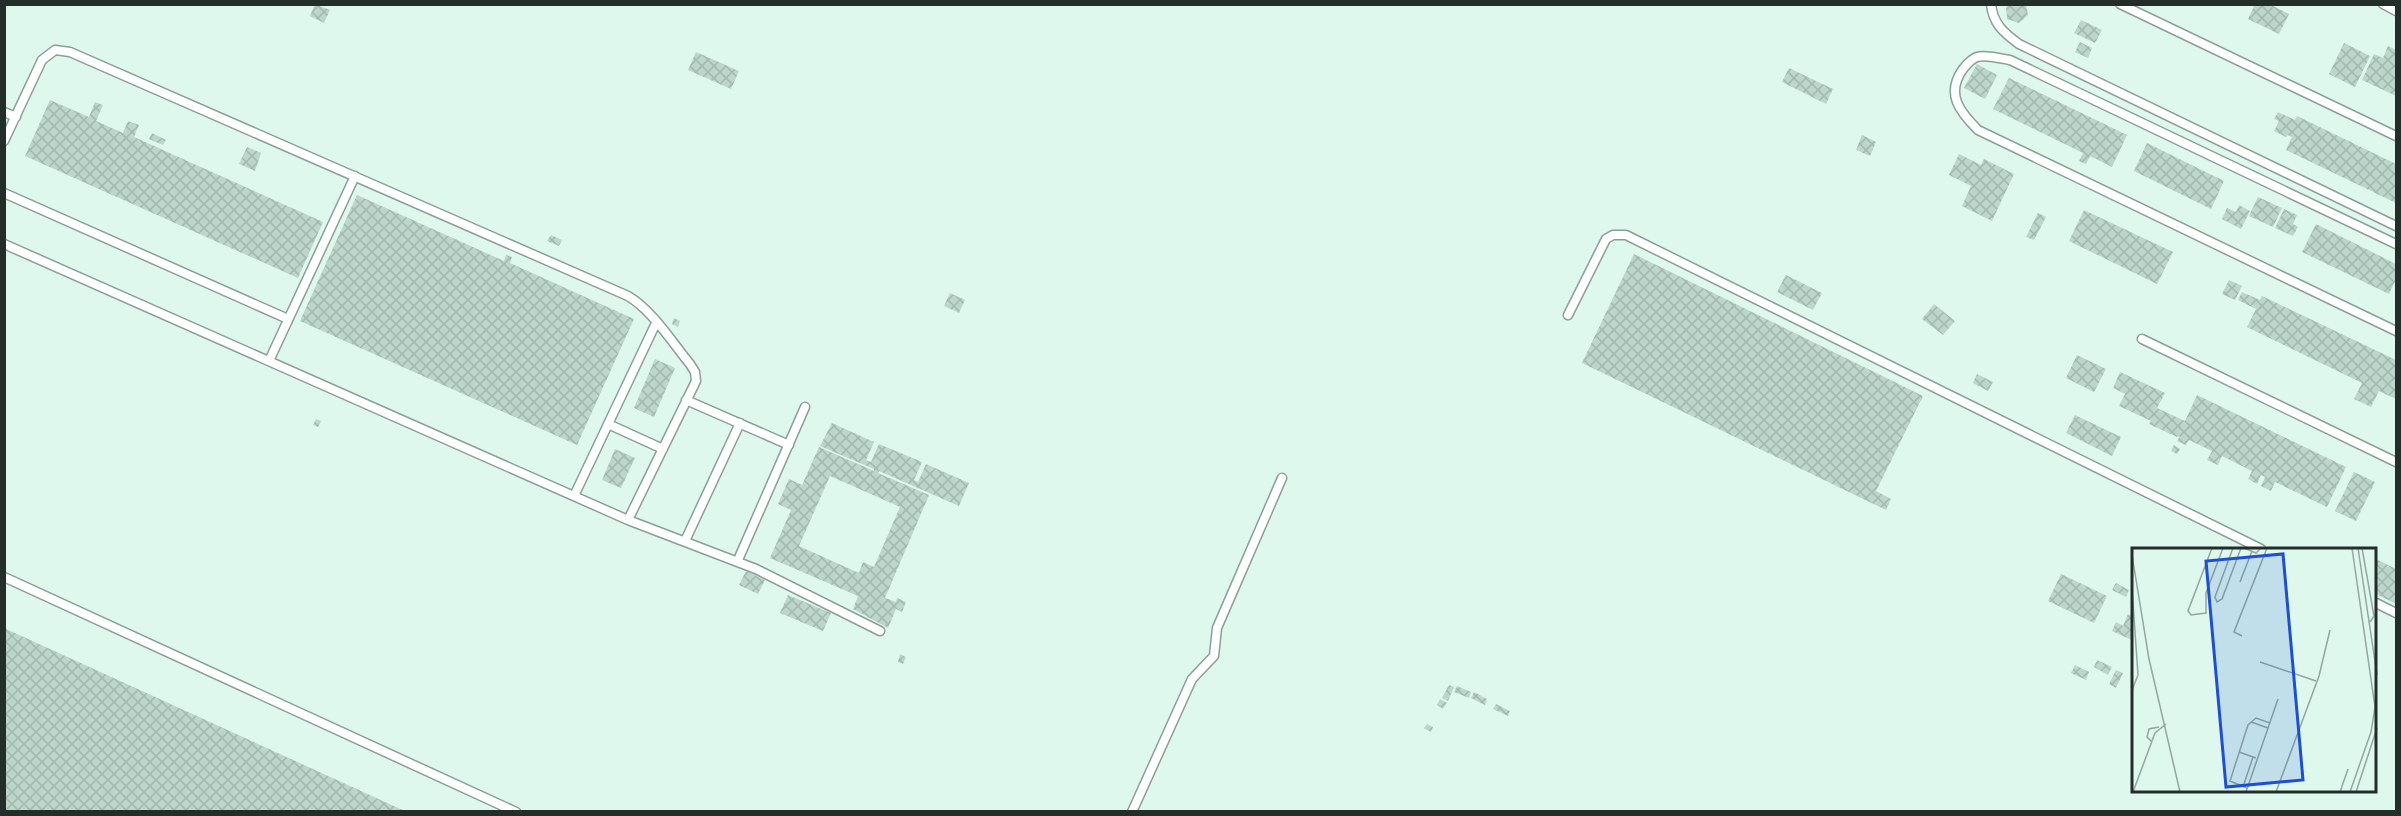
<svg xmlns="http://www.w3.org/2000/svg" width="2401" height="816" viewBox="0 0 2401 816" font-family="Spectral,serif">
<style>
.building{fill:url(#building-cross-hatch);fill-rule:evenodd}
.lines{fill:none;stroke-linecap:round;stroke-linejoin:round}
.lane-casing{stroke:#89a097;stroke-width:11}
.lane{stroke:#fff;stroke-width:8}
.inset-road{fill:none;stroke:#93a79f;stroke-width:1.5}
.view{fill:#1d4ed8;fill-opacity:0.15;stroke:#1d4ed8;stroke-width:3}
.inset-edge{fill:none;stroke:#232d29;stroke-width:3}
</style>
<defs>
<pattern id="building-cross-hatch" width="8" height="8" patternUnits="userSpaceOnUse" patternTransform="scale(1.5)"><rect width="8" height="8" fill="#bdd6cc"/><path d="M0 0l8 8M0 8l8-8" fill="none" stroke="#a2b8af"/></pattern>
</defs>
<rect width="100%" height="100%" fill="#def8ee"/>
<path class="building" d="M 315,4 L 330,10 L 324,23 L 310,16 Z
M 2009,4 L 2026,4 L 2028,15 L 2019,23 L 2007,19 L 2006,7 Z
M 2255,4 L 2269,4 L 2289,14 L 2279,34 L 2248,19 Z
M 2081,20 L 2102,30 L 2095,43 L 2074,33 Z
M 2080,42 L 2092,48 L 2088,58 L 2075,52 Z
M 2344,43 L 2370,56 L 2355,87 L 2329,74 Z
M 2388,46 L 2396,50 L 2396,96 L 2362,80 L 2374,54 L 2383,58 Z
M 696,52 L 739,71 L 731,89 L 688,70 Z
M 1977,64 L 1997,75 L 1985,99 L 1964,88 Z
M 1789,68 L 1833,89 L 1826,104 L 1782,82 Z
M 2009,78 L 2127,135 L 2112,167 L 2090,156 L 2086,164 L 2079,161 L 2083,153 L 1993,109 Z
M 50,100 L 89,117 L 95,102 L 103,105 L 96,121 L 123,133 L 128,121 L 139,125 L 134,137 L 323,222 L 298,278 L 25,156 Z
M 2278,112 L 2295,120 L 2297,116 L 2396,164 L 2396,203 L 2286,150 L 2292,137 L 2287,135 L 2286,137 L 2274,131 L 2279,121 L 2274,119 Z
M 152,133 L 166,140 L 163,145 L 149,139 Z
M 1862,135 L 1876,142 L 1870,156 L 1856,150 Z
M 2147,143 L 2224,181 L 2211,209 L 2134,171 Z
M 247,147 L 261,153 L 255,171 L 239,164 Z
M 1959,154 L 1981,165 L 1984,159 L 2014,174 L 1992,221 L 1962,206 L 1971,186 L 1949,175 Z
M 357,195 L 504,261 L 506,255 L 512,257 L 510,263 L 634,319 L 577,445 L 300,321 Z
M 2258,197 L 2282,208 L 2273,227 L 2249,216 Z
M 2239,205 L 2250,211 L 2241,229 L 2222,219 L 2227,208 L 2236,212 Z
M 2284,209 L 2297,215 L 2293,224 L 2298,227 L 2293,236 L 2275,228 Z
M 2084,210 L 2173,252 L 2157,284 L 2069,241 Z
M 2038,213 L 2046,217 L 2034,240 L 2026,237 Z
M 2316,224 L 2396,264 L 2396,279 L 2389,294 L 2302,252 Z
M 551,235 L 562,240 L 559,246 L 547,241 Z
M 1634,254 L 1923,396 L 1876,491 L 1891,499 L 1886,510 L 1582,363 Z
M 1786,275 L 1822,293 L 1813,310 L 1777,292 Z
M 2229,280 L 2242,286 L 2235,300 L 2222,294 Z
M 2242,292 L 2260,300 L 2262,296 L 2396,360 L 2396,399 L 2379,391 L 2371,407 L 2354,399 L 2362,383 L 2247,327 L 2256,309 L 2238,300 Z
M 950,293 L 965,300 L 959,313 L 944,306 Z
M 1934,304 L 1955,321 L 1943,335 L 1922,319 Z
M 674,318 L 680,321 L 678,327 L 672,324 Z
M 2077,355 L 2106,369 L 2094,392 L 2066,378 Z
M 655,359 L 675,368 L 654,417 L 634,408 Z
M 2120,372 L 2165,393 L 2157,408 L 2185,421 L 2197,395 L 2346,467 L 2327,507 L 2275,482 L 2271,491 L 2261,486 L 2265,477 L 2261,475 L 2257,484 L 2248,479 L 2252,471 L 2222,456 L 2218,465 L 2207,460 L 2212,451 L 2189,440 L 2186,445 L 2177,441 L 2180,436 L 2177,437 L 2149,424 L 2151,421 L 2119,406 L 2125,394 L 2113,388 Z
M 1977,374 L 1993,382 L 1988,391 L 1973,383 Z
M 2075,415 L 2121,437 L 2112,456 L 2066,433 Z
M 316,419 L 321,421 L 318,427 L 313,425 Z
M 832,423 L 874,442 L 866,460 L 871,462 L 879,444 L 922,462 L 914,480 L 918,482 L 926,464 L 969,483 L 959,506 L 879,471 L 878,473 L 929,495 L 885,598 L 896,602 L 897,598 L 906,602 L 902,612 L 896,609 L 888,628 L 853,609 L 858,596 L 770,558 L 791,510 L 778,504 L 789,479 L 802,485 L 819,447 L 874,471 L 874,469 L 820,446 ZM 830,476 L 900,507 L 874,567 L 863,562 L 859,573 L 799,546 Z
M 2174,445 L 2180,449 L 2177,454 L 2171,451 Z
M 615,449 L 635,458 L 621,488 L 602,480 Z
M 2354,472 L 2375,482 L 2356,521 L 2335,511 Z
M 2376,559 L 2396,569 L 2396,604 L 2376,594 Z
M 746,571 L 765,580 L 758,594 L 739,585 Z
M 2061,574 L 2107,596 L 2094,623 L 2048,601 Z
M 2116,583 L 2129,590 L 2126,597 L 2112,590 Z
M 788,595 L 831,613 L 823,631 L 780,613 Z
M 2128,614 L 2134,617 L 2134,641 L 2112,631 L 2116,622 L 2123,626 Z
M 4,628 L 407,812 L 4,812 Z
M 900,654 L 906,657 L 903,664 L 898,662 Z
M 2097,660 L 2112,667 L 2108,675 L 2094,667 Z
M 2075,665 L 2089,672 L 2086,680 L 2071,673 Z
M 2116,670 L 2123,673 L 2116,688 L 2109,684 Z
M 1449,685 L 1454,687 L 1448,701 L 1442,698 Z
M 1457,686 L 1471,692 L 1469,698 L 1454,692 Z
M 1474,692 L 1487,699 L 1485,705 L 1471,698 Z
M 1440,699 L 1447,703 L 1443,709 L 1437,705 Z
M 1496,704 L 1510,711 L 1508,716 L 1493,709 Z
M 1427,724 L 1433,727 L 1431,732 L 1424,728 Z"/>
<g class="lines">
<g class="lane-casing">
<path id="lane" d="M 1991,4 C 1993,24 2004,33 2019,44 L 2396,226
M 2120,4 L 2396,136
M 2383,4 L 2396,11
M 4,112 L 16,117
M 4,141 L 42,60 L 55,50 L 70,52 L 628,296 C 652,310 672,342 690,364 L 695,372 L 696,381 L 628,520
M 4,193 L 288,319
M 4,244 L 628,520 L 756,569 L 880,631
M 2396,244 L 2010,60 C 2001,59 1986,54 1977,57 C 1971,59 1967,64 1963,69 C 1945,94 1960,112 1978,130 L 2396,331
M 1568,315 L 1606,239 L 1613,235 L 1626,235 L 2261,549
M 2142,339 L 2396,462
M 269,361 L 355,176
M 686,400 L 789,445
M 608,424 L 663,449
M 574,496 L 656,323
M 685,541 L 740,423
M 738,560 L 805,407
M 4,577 L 516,812
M 2376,603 L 2396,613
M 1132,812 L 1192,679 L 1214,656 L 1217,628 L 1282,478"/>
</g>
<use href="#lane" class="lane"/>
</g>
<g transform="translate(2132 548)">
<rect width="244" height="244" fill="#def8ee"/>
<path class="inset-road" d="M 80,0 L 56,63 L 59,67 L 74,65 L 74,45 L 91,0M 101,0 L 83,49 L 85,54 L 90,51 L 109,0M 112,0 L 124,5 L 129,0M 226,0 L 245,127M 230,0 L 242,68 L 238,74M 0,7 L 17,111 L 48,244M 108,34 L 120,3M 0,40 L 6,127 L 0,142M 110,88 L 102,84 L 135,0M 128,114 L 184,133M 119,174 L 136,180M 20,194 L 15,189 L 17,181 L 27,179M 107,204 L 124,210M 111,239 L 121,209M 115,240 L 98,233 L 116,177 L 124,170 L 138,175M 1,244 L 23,185 L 34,176M 114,244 L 146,151M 144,244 L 187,128 L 198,82M 208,244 L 216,221M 218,244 L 239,184 L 243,159 L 220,0M 224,244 L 245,180"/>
<path class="view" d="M 151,6 L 171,232 L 94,239 L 74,13 Z"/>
<rect width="244" height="244" class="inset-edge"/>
</g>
<rect width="2401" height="816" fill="none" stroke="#232d29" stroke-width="12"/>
</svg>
